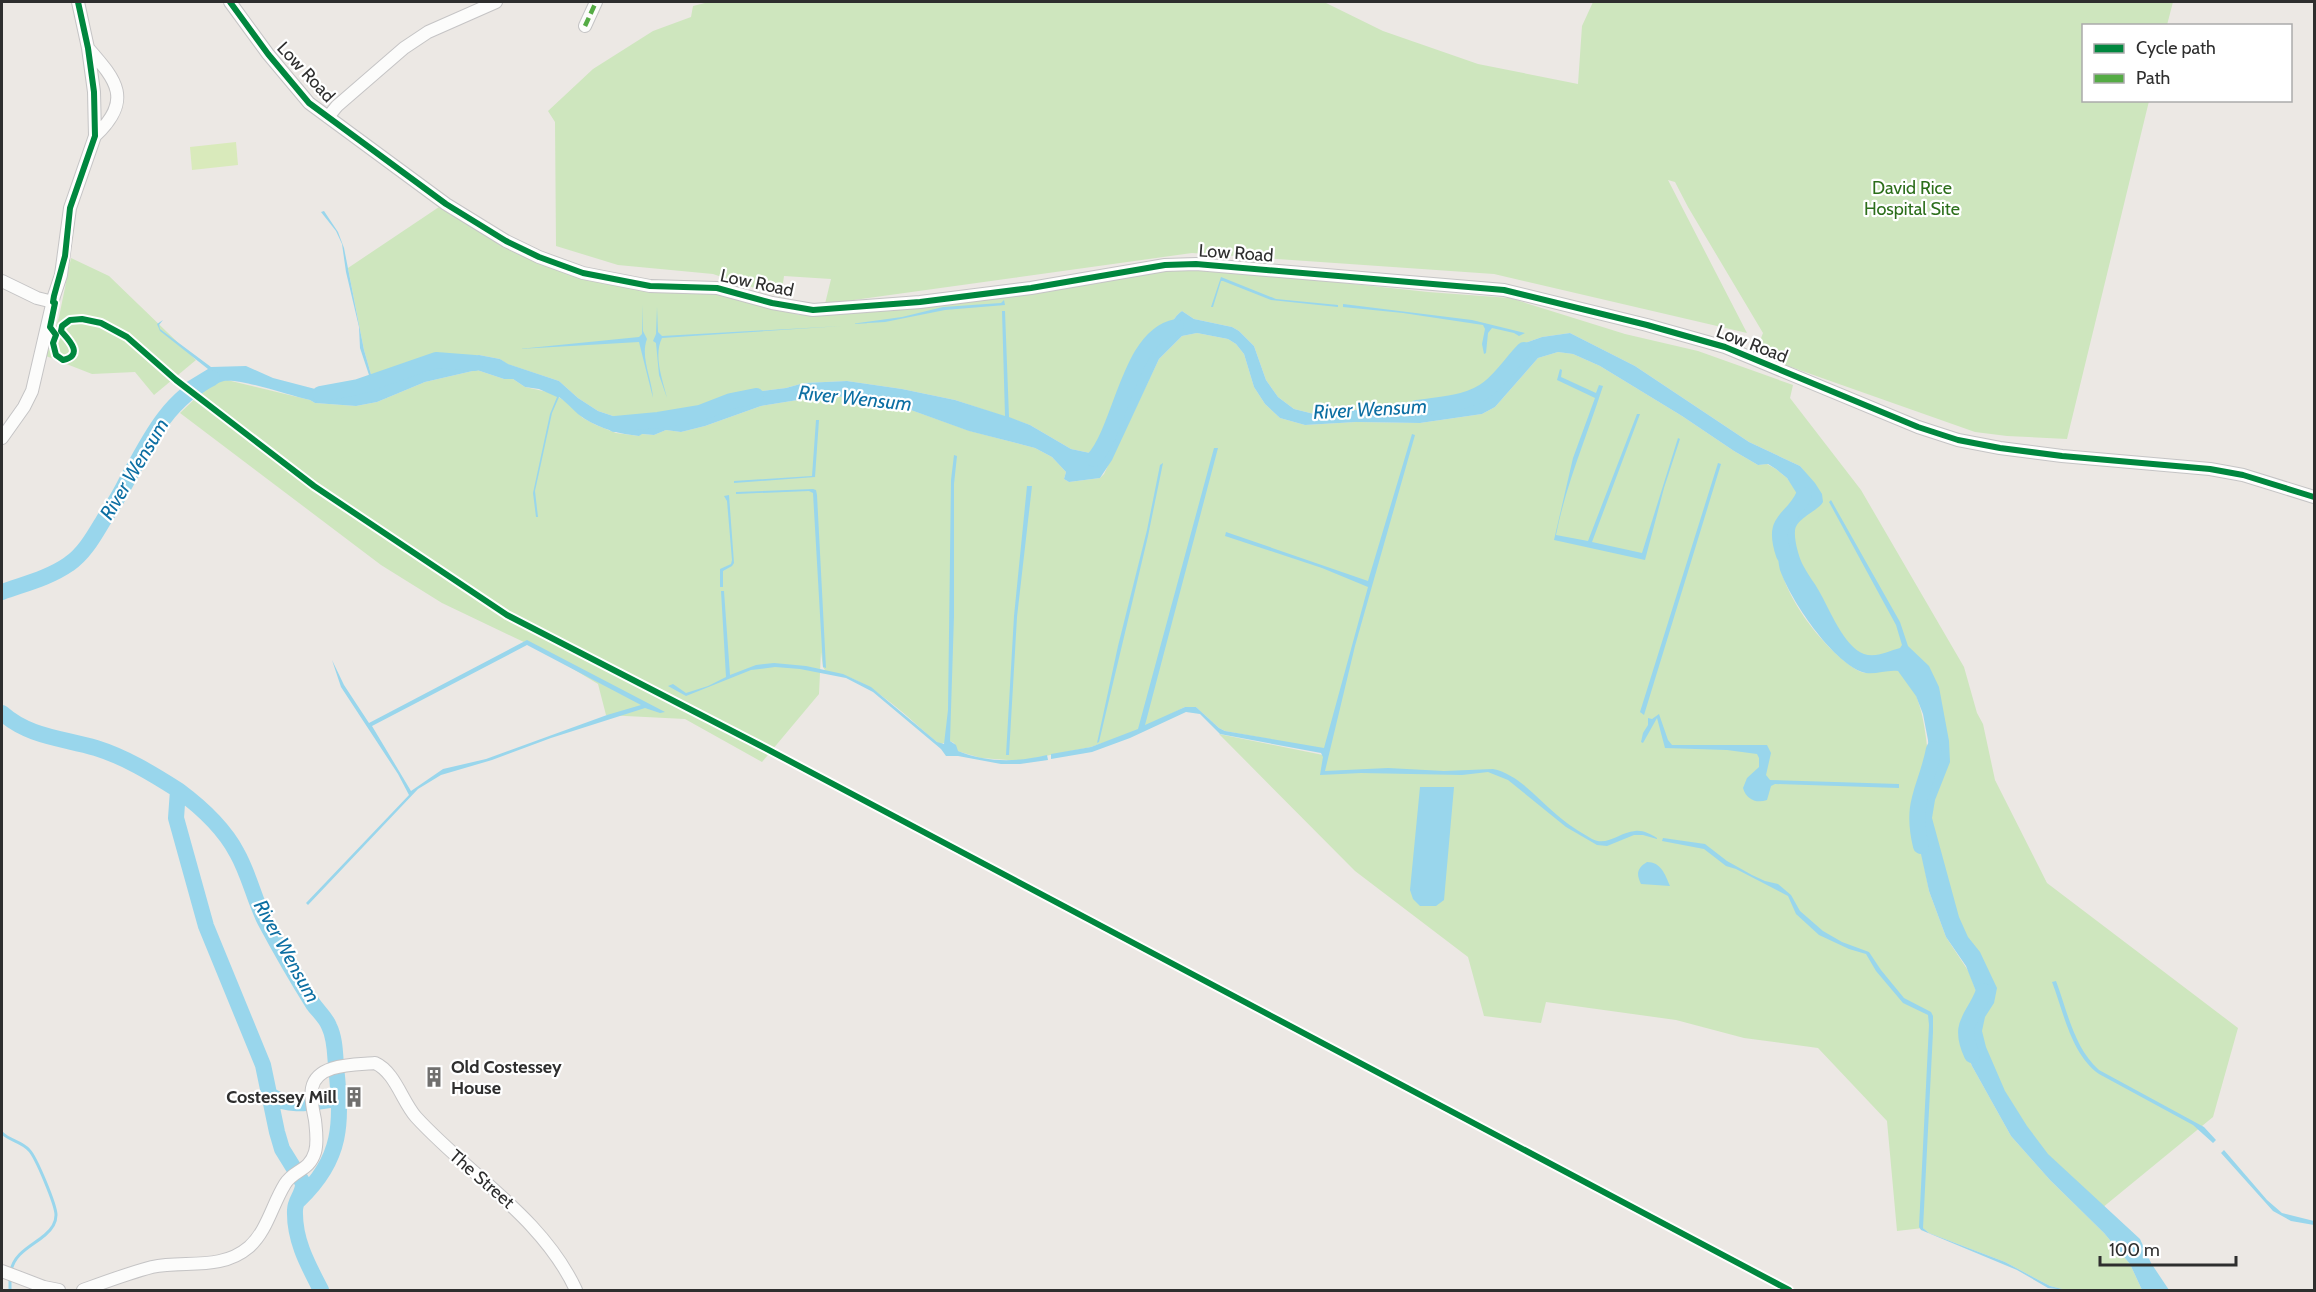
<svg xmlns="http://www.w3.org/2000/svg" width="2316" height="1292" viewBox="0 0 2316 1292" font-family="Cabin,sans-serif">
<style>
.green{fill:#cee6be;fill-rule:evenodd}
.pitch{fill:#d9eabb}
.water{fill:#99d6ec;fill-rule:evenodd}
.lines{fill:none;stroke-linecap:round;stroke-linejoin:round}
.stream{stroke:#99d6ec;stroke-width:3}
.river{stroke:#99d6ec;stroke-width:16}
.minor-casing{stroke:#c5c4c5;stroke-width:14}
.minor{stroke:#fcfcfb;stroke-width:12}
.quiet{stroke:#54ab44;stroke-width:4.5;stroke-dasharray:9 4.5;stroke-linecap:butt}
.cycleway-casing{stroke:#fff;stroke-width:10}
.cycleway{stroke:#00873e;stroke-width:6}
.labels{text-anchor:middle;stroke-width:4.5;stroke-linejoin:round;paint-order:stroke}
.street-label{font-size:18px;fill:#2e2e2e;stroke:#fff}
.park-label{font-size:18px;fill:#2c6e1b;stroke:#fff}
.poi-label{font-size:18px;font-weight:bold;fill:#2e2e2e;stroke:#fff;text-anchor:start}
.water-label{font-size:20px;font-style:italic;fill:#0d6fa3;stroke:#fff}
</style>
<rect width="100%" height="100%" fill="#ece8e4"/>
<path class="green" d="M 709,2 L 1324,2 L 1383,31 L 1478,64 L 1578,84 L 1582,26 L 1593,2 L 2173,2 L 2167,25 L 2084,26 L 2084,100 L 2149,101 L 2067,439 L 2007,436 L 1975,432 L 1774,361 L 1756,351 L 1763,333 L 1688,207 L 1675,182 L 1668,180 L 1747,333 L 1494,274 L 1192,253 L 825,304 L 831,279 L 784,276 L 781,297 L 713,274 L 618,265 L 556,246 L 555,122 L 548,111 L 593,69 L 653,31 L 691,17 L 693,6 Z
M 442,205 L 512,250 L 585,277 L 644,290 L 712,293 L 800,315 L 892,310 L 981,299 L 1159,271 L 1233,271 L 1428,292 L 1510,298 L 1625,334 L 1698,351 L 1793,385 L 1790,398 L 1861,490 L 1964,667 L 1977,713 L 1983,724 L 1995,780 L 2047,883 L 2238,1028 L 2213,1117 L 2102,1208 L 2045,1158 L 1990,1090 L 1965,1037 L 1966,1051 L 1972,1066 L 2011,1136 L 2050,1180 L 2104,1233 L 2130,1264 L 2142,1290 L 2066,1290 L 2050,1286 L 2005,1262 L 1929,1233 L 1923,1228 L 1897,1231 L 1887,1121 L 1818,1048 L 1744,1038 L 1676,1020 L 1546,1002 L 1541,1023 L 1484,1016 L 1468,957 L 1355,871 L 1219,734 L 1328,756 L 1329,750 L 1225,731 L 1219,728 L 1196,707 L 1185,707 L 1134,732 L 1091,747 L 1020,761 L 981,758 L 957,751 L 954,743 L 950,741 L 941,744 L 937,742 C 905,716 868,675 826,672 L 823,667 L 821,652 L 819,694 L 762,762 L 685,719 L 606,715 L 598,684 L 547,653 L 442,603 L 381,565 L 180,413 L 218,377 L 224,381 L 227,380 L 310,400 L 315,403 L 356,406 L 377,402 L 425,382 L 477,370 L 504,379 L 513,379 L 525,387 L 552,393 L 568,403 L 583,418 L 596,425 L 616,433 L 639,436 L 641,434 L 654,435 L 666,430 L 681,432 L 705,426 L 761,406 L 829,395 L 897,405 L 970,431 L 1035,448 L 1052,457 L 1066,472 L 1064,479 L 1069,482 L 1100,478 L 1104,474 L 1159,359 L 1182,336 L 1197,333 L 1228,339 L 1236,344 L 1244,354 L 1254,387 L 1265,404 L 1280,418 L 1305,425 L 1356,422 L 1420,423 L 1482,414 L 1495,407 L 1538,358 L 1558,352 L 1573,354 L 1600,366 L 1682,416 L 1734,451 L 1758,465 L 1767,464 L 1776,469 L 1787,478 L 1797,492 L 1799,497 L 1794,510 C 1811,497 1801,486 1804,471 L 1800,466 L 1749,442 L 1635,366 L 1570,333 L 1542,337 L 1525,343 L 1516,353 L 1500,385 L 1484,398 L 1405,409 L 1340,410 L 1314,414 L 1294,409 L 1278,397 L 1266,380 L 1254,346 L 1239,331 L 1232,327 L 1194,319 L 1182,311 C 1176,315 1174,320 1169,325 C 1154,339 1141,353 1133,373 C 1124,397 1116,443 1090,453 L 1071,449 L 1030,425 L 955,400 L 902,389 L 847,381 L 804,383 L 786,388 L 753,392 L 697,414 L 669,415 L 631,422 L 598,411 L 578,398 L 559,381 L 507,364 L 500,359 L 479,355 L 461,358 L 433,363 L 410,374 L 374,385 L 364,350 L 348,268 ZM 1780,540 C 1785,571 1827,645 1858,655 C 1873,659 1899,652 1908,659 C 1923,671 1936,716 1936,735 C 1936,747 1933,756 1929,767 C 1927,742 1923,689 1900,672 C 1888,664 1872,678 1859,671 C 1824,652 1768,580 1780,540 ZM 1917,829 L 1928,870 L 1945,910 L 1985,975 L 1984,989 L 1976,1005 L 1977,994 L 1969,972 L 1946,937 L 1929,891 Z
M 71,258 L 109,276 L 196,360 L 154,395 L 135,372 L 92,374 L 46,356 L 59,317 Z"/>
<path class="pitch" d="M 236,142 L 238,165 L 192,170 L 190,147 Z"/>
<path class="water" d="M 324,211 L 338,232 L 344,248 L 364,350 L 374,385 L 410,374 L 433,363 L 461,358 L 479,355 L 500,359 L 508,364 L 559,381 L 578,398 L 598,411 L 631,422 L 669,415 L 697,414 L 753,392 L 786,388 L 804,383 L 847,381 L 902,389 L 955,400 L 1005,416 L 1002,311 L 1005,311 L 1009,417 L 1030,425 L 1071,449 L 1090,453 C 1116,444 1124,396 1133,373 C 1141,353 1154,339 1169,325 C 1174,320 1176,315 1182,311 L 1194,319 L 1232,327 L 1239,331 L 1254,346 L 1266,380 L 1278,397 L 1294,409 L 1314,414 L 1340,410 L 1405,409 L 1484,398 L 1500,385 L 1516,353 L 1525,343 L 1542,337 L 1570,333 L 1635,366 L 1749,442 L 1800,466 L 1815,483 L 1822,494 L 1823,502 C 1817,512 1796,518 1795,531 C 1794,540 1799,559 1804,567 C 1808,575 1814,582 1819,591 C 1829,608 1844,647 1864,654 C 1876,658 1889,651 1900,648 L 1902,645 L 1896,625 L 1829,502 L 1831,500 L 1900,622 L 1908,646 L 1929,666 L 1939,687 L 1949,741 L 1950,762 L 1935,800 L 1932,818 L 1959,917 L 1968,937 L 1980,952 L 1997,988 L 1994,1003 L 1985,1017 L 1982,1031 L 1986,1047 L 2005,1091 L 2027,1126 L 2048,1154 L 2140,1239 L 2151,1263 L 2169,1290 L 2142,1290 L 2130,1264 L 2104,1233 L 2050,1180 L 2011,1136 L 1972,1066 L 1966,1051 L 1965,1034 L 1977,994 L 1966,966 L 1946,937 L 1929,891 L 1916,831 L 1920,802 L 1927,786 L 1929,756 L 1928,740 L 1923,714 L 1916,696 L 1898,671 C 1887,669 1873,676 1862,672 C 1831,660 1791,601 1780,570 C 1777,559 1778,545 1780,534 C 1782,520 1795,511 1799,497 L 1787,478 L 1776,469 L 1768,464 L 1758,465 L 1734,451 L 1682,416 L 1600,366 L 1573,354 L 1558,352 L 1538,358 L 1495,407 L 1482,414 L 1420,423 L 1356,422 L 1305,425 L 1280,418 L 1265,404 L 1254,387 L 1244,354 L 1236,344 L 1228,339 L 1197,333 L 1182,336 L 1159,359 L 1112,460 L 1100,478 L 1069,482 L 1064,479 L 1066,472 L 1052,457 L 1035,448 L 969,431 L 897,405 L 829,395 L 761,406 L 705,426 L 681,432 L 666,430 L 654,435 L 642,434 L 639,436 C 620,434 601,429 585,419 C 575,413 568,403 559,397 L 552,413 L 535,491 L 538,517 L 536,517 L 533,493 L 550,414 L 557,397 L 539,389 L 525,387 L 513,379 L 504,379 L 477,370 L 425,382 L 377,402 L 356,406 L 315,403 L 310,400 C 290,396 241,378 224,381 C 215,383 208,389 200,395 L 185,383 L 208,369 L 160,331 L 157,324 L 163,320 L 159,325 L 160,329 L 211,367 L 246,366 L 273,378 L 319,390 L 355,392 L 371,387 L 372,384 L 360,348 L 359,327 L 346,272 L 342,244 L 336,231 L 321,212 Z
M 1221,277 L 1276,299 L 1338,305 L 1338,307 L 1271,300 L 1223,281 L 1221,281 L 1213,307 L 1211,307 Z
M 1004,300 L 1005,305 L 945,310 L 885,322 L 851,324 L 902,317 L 943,307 L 1001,303 Z
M 1343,304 L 1472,320 L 1525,333 L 1519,336 L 1514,333 L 1492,328 L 1488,333 L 1486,353 L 1484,354 L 1482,344 L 1485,329 L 1483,325 L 1403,313 L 1343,307 Z
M 643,305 L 643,331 L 647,339 C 640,357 652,379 653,398 L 639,342 L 519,349 L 639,337 L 642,334 Z
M 657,307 L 658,332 L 662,336 L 842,326 L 662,338 C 653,356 663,381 667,398 L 659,375 L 656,343 L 653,341 L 656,334 Z
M 1560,369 L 1562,370 L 1561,377 L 1596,393 L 1599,385 L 1603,386 C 1587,436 1566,484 1556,535 L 1588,541 L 1637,414 L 1640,414 L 1592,542 L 1642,553 L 1678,438 L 1680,439 L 1664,488 L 1645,560 L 1554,540 L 1573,458 L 1595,398 L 1557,380 Z
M 816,420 L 819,420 L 815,477 L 734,483 L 734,481 L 812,476 Z
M 1412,434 L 1415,435 L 1355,646 L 1325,771 L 1388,768 L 1444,771 L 1493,769 C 1518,774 1538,799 1557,815 C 1567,824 1580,832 1592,839 C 1607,847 1620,832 1635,831 C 1643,830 1650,834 1657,838 L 1657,839 L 1643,835 L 1634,835 L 1607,846 L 1597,845 L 1566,827 L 1508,780 L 1488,772 L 1462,775 L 1361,773 L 1320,775 L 1323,757 L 1321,753 L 1220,734 L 1200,714 L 1186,712 L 1130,738 L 1092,752 L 1051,759 L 1051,754 L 1091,747 L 1138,729 L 1214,448 L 1218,448 L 1145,725 L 1185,707 L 1196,707 L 1219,728 L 1225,731 L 1324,748 L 1368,587 L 1322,568 L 1225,536 L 1226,532 L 1368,581 Z
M 954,455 L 957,456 L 954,484 L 954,616 L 950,741 L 956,745 L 958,751 C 988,763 1017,762 1047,755 L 1048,760 L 1020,764 L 1001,764 L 958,756 L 946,756 L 941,749 L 873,692 L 846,678 L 800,669 L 775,667 L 751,670 L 686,696 L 668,686 L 673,684 L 686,693 L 708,686 L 726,677 L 721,591 L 724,591 L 730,675 L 756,665 L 774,663 L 806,666 L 843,674 L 871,687 L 937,742 L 944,744 L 948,710 L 951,480 Z
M 1163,463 L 1148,536 L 1099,742 L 1097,743 L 1118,646 L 1147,530 L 1160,465 Z
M 1718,463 L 1721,464 L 1644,715 L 1640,712 Z
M 1027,486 L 1032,486 L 1017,617 L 1009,755 L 1006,755 L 1014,616 Z
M 813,489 L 816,490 L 817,495 L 826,668 L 823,667 L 813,493 L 809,491 L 736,494 L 736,492 Z
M 729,495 L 734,563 L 732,566 L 723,571 L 723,587 L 720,587 L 720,569 L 731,564 L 732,560 L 727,501 L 724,496 Z
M 527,640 L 665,712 L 660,713 L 645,708 L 551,738 L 492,760 L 441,775 L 418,789 L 308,905 L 306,903 L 409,795 L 398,774 L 341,687 L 332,660 L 344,685 L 369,723 ZM 527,645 L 641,705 L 607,715 L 486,759 L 443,769 L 411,791 L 372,726 Z
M 1659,714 L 1668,740 L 1672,745 L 1767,745 L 1771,753 L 1766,775 L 1770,780 L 1899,784 L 1899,788 L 1775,784 L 1771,786 L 1767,800 C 1756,804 1746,799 1743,788 L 1747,778 L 1759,767 L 1759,758 L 1757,754 L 1727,750 L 1665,748 L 1657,718 L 1643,743 L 1641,742 L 1643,733 L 1648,725 L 1648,718 L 1652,719 Z
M 1420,787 L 1454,787 L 1444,900 L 1436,906 L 1420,906 L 1413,899 L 1410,890 Z
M 1663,838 L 1705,844 L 1727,861 L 1752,875 L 1765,881 L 1778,884 L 1791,895 L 1800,911 L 1823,931 L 1842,942 L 1869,952 L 1881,970 L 1904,998 L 1931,1012 L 1933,1016 L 1933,1032 L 1923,1228 L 1929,1233 L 2005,1262 L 2050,1286 L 2066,1290 L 2048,1288 L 2017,1270 L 1921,1230 L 1919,1227 L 1929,1025 L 1928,1015 L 1903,1003 L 1876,971 L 1866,954 L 1849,949 L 1819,935 L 1796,914 L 1788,896 L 1736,869 L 1726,866 L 1704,849 L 1662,841 Z
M 1647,862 C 1661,862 1665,874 1670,886 L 1641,884 C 1636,874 1637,868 1647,862 Z
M 2056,981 C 2067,1010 2074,1048 2099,1070 L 2204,1127 L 2216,1140 L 2213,1143 L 2193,1125 L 2099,1074 C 2071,1054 2064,1013 2052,982 Z
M 2224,1150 L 2267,1200 L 2282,1213 L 2314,1221 L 2314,1225 L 2291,1221 L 2273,1211 L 2221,1153 Z"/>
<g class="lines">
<path class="stream" d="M 2,1133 C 10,1141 21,1141 29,1150 C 36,1157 56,1205 56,1215 C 56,1223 51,1230 45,1235 C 32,1246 14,1253 11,1271
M 10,1277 L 10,1290"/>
<path class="river" d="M 320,394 L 358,387 L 436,360 L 475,363
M 1417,408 C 1441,404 1469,404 1489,388 C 1503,377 1512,362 1524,350
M 615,424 L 658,420 L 700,413 L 731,401 L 756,396
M 1094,459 C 1122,427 1129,336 1176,327
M 1784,555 C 1771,517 1792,522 1804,495
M 2,592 C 24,584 49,578 69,564 C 84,554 94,536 103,521 C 110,510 118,498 124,486 C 147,444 166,400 212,378
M 2,713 C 29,737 62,738 96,748 C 125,757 153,774 178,790 L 176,818 L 206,926 L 263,1065 L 277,1132 L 282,1149 L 303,1183 C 304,1193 295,1200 295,1210 C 294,1240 308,1265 321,1290
M 178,790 C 201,807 224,828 237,853 C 249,874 254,899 265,921 C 280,949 296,977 313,1004 C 318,1011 326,1018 329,1026 C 335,1038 335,1053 336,1066 C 342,1123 343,1158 299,1200
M 1921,846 C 1910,801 1926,790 1934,749
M 1972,1055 C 1957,1022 1974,1019 1984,991
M 271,1096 C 293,1109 315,1101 339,1099"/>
<g class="minor-casing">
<path id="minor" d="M 230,2 L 268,54 L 309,103 L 446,204 L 506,241 L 539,257 L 583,273 L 650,286 L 717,288 L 772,303 L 813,310 L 920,302 L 1031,288 L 1165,265 L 1196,264 L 1504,290 L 1647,325 L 1725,347 L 1918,427 L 1958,440 L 2000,448 L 2062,456 L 2210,469 L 2243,475 L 2314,497
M 585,26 L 596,2
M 88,48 C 117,81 133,100 95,136
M 328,117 L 337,106 L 404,48 L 428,32 L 496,2
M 2,281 L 37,298 L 53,302
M 2,438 L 24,407 L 32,391 L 54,296 L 61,275 L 70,208 L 95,136 L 94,92 L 88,48 L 78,2
M 2,1271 L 44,1287 L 59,1290
M 83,1290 C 105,1282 129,1273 152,1267 C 185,1260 221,1271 249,1247 C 267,1231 272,1205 285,1184 C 294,1169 309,1172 315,1152 C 318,1142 316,1130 315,1120 C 313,1110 310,1098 312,1088 C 317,1063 355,1065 375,1063 C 395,1072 402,1101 416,1117 C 469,1175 542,1217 576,1290"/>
</g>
<use href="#minor" class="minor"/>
<path class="quiet" d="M 585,26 L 596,2"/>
<g class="cycleway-casing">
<path id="cycleway" d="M 78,2 L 88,48 L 94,92 L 95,136 L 70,208 L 65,256 L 54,296 L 53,302 L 55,303 L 50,327 L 56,335 L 53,343 L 56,355 L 63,360 C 85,355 68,339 61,331 L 62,326 L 70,320 L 82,319 L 101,323 L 127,337 L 176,380 L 314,486 L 507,615 L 765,748 L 1789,1290
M 230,2 L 268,54 L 309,103 L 446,204 L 506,241 L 539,257 L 583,273 L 650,286 L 717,288 L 772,303 L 813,310 L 920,302 L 1031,288 L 1165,265 L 1196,264 L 1504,290 L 1647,325 L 1725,347 L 1918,427 L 1958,440 L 2000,448 L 2062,456 L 2210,469 L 2243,475 L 2314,497"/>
</g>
<use href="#cycleway" class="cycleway"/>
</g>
<defs>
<g id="building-bare" transform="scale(1.62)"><path d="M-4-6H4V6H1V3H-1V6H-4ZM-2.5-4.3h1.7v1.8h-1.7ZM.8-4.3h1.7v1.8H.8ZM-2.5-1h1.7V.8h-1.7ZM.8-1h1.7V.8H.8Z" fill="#706f6e" stroke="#fff" stroke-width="2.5" paint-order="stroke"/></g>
</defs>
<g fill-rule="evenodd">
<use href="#building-bare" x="434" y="1077"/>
<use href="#building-bare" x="354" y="1097"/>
</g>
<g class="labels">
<g class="street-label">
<text transform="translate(306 72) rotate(47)" y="6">Low Road</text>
<text transform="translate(1236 253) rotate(4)" y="6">Low Road</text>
<text transform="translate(757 283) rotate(12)" y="6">Low Road</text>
<text transform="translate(1752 344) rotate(21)" y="6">Low Road</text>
<text transform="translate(482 1179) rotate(41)" y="6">The Street</text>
</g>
<g class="park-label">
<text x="1912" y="194">David Rice<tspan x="1912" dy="21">Hospital Site</tspan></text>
</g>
<g class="poi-label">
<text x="451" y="1073">Old Costessey<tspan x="451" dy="21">House</tspan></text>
<text x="337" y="1103" text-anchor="end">Costessey Mill</text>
</g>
<g class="water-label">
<text transform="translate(855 398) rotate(6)" y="7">River Wensum</text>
<text transform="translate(1370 409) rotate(-3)" y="7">River Wensum</text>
<text transform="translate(134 469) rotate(-59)" y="7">River Wensum</text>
<text transform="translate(287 951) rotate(61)" y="7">River Wensum</text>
</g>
</g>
<rect width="2316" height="1292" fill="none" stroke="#2e2e2e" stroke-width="6"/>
<rect x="2082" y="24" width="210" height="78" fill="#ffffff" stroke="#ababab" stroke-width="1.5"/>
<rect x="2094" y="44" width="30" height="9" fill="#00873e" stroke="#ababab" stroke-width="1.5"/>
<text x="2136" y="54" font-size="18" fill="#2e2e2e">Cycle path</text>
<rect x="2094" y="74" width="30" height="9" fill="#54ab44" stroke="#ababab" stroke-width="1.5"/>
<text x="2136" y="84" font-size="18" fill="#2e2e2e">Path</text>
<path d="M2100 1256v9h136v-9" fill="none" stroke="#2e2e2e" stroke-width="3"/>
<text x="2109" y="1256" font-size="18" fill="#2e2e2e" stroke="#ffffff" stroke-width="4.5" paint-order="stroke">100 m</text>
</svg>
